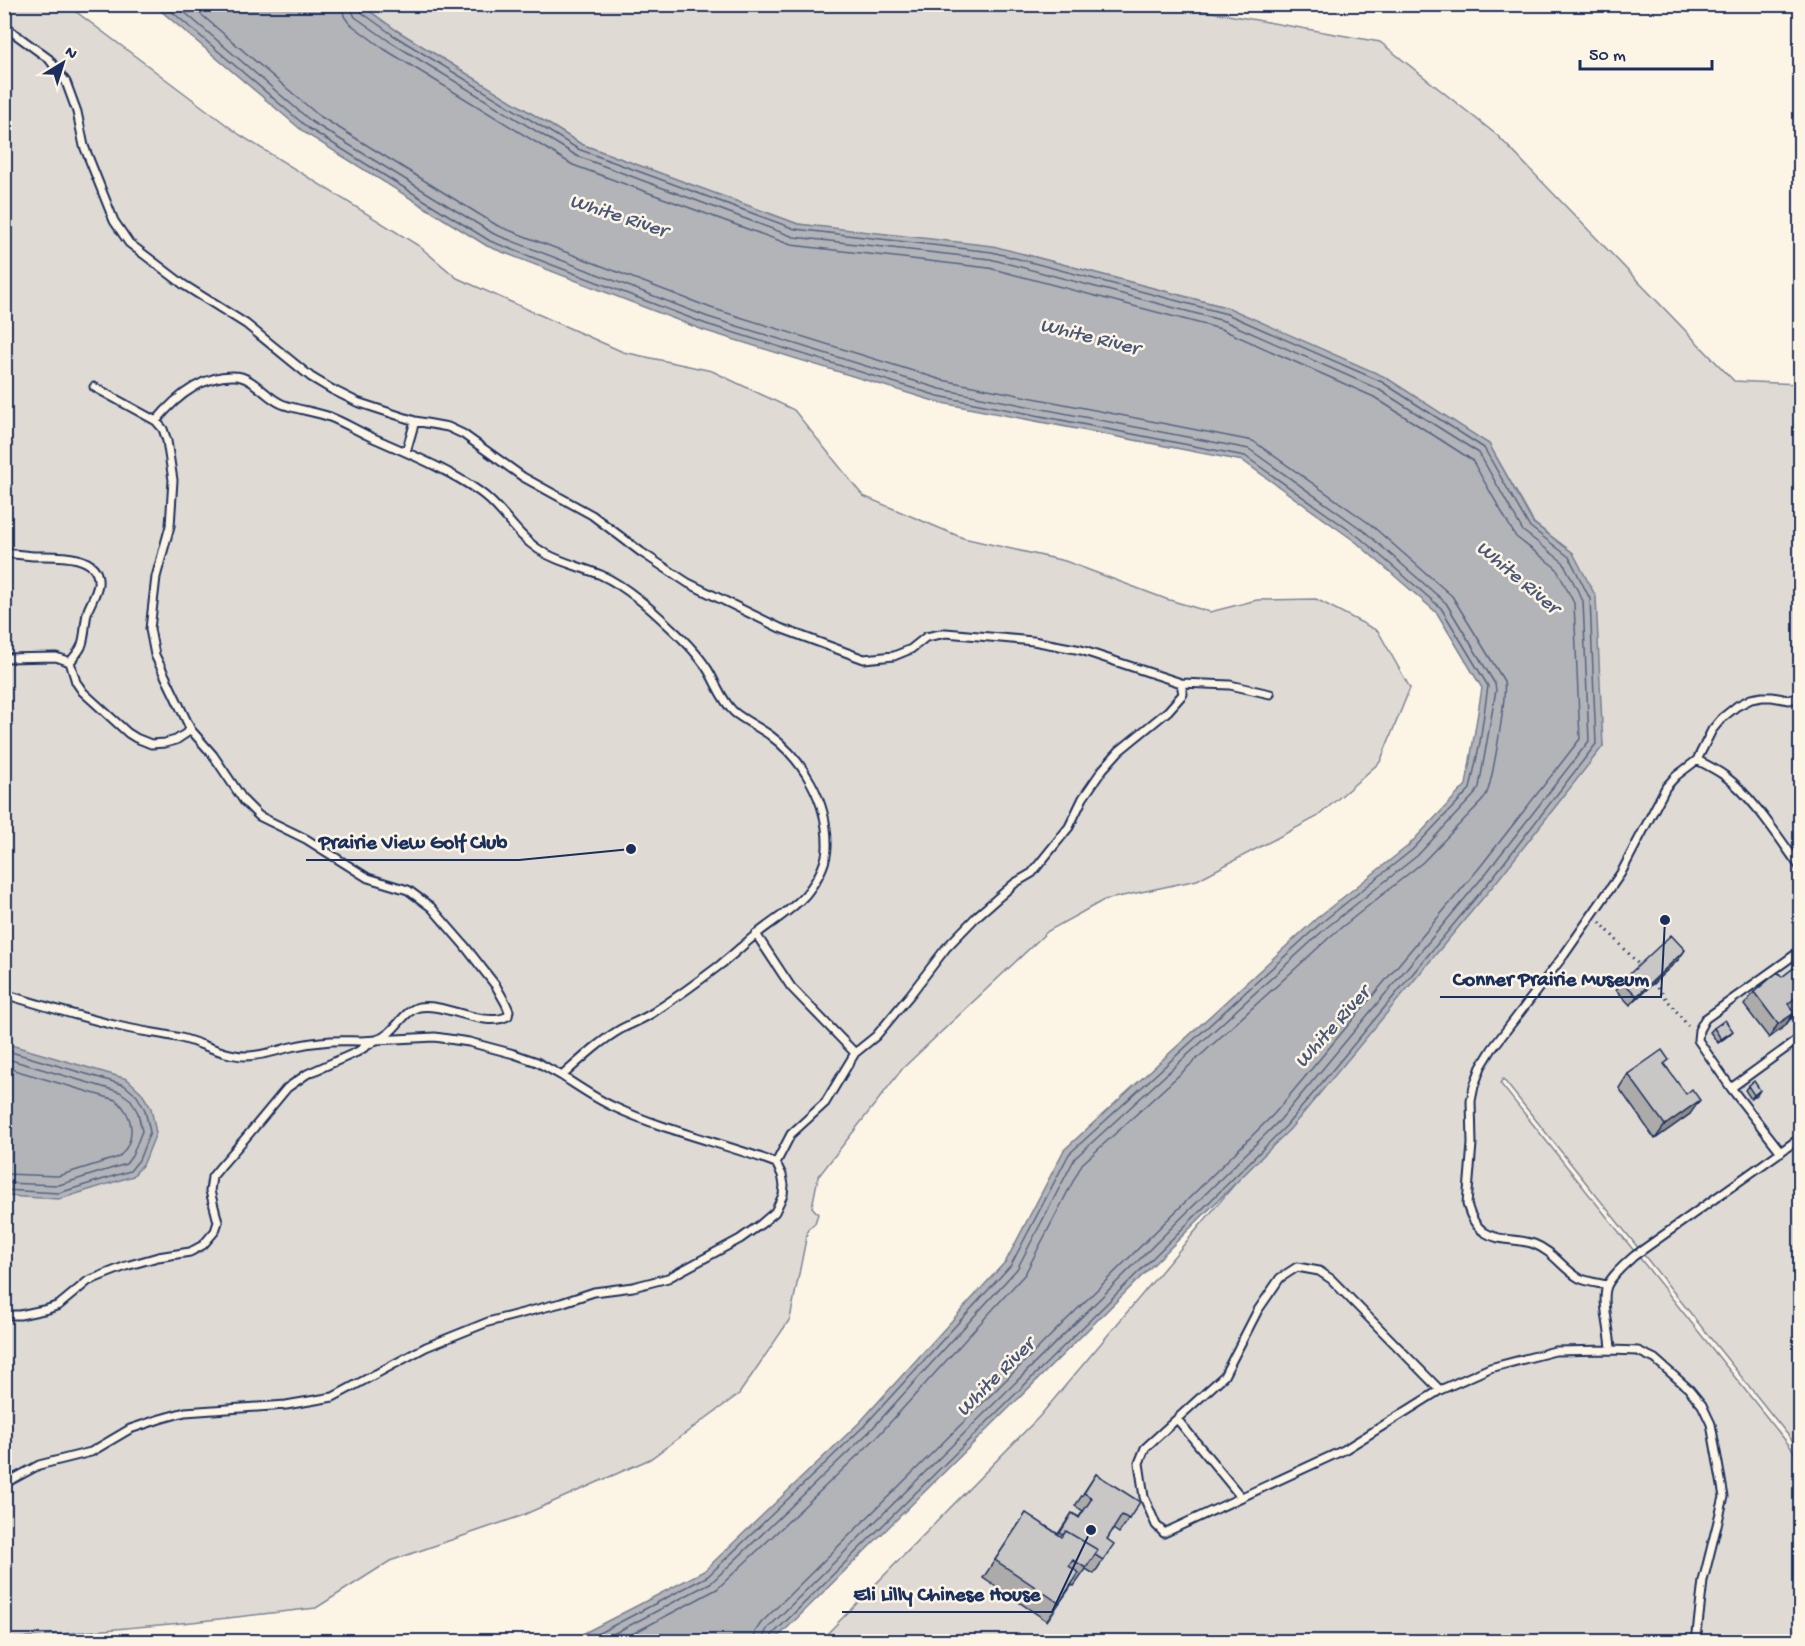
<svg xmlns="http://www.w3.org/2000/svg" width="1805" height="1646" viewBox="0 0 1805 1646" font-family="'Gochi Hand',sans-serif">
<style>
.green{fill:#dfdbd4;stroke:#7d8599;stroke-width:1.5}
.water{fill:#b2b4b8;stroke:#767f94;stroke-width:1.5}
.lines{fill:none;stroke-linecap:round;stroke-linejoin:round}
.shore{stroke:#576482;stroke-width:1.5}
.lane-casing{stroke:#1b2f5e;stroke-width:11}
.path{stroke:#1b2f5e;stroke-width:3;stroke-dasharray:1.5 4.5;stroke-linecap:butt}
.lane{stroke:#fcf5e5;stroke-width:7}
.wall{fill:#acabaa;stroke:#1b2f5e;stroke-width:1.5}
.shaded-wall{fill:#8c8b8b;stroke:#1b2f5e;stroke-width:1.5}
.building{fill:#c8c7c6;stroke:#1b2f5e;stroke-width:1.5}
.labels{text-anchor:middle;stroke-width:5;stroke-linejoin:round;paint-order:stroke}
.water-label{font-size:21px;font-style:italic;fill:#485779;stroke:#fcf5e5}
.leader{fill:none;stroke:#1b2f5e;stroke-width:2}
.callout-dot{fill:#1b2f5e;stroke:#fcf5e5;stroke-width:2}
.callout-label{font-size:21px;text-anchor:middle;font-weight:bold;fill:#1b2f5e;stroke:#fcf5e5;stroke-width:5;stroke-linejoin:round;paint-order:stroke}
</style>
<rect width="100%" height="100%" fill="#fcf5e5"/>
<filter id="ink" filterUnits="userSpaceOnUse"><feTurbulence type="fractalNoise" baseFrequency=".0167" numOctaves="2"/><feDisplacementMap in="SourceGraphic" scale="12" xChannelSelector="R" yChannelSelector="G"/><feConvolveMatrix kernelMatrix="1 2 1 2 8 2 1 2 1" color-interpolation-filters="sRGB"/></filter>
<g filter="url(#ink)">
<path class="green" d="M 1166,4 L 1380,42 L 1498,136 L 1734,381 L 1800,384 L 1800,1450 L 1503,1079 L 1500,1083 L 1793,1450 L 1800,1466 L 1800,1641 L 820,1641 L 1039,1417 L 1603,746 L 1573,553 L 1534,523 L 1489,444 L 1229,308 L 1024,254 L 798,224 L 581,144 L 396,30 L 361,5 Z
M 5,5 L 67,5 L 240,135 L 419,246 L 457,278 L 623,352 L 712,371 L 794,410 L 863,496 L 963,538 L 1065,561 L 1166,599 L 1210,612 L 1257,600 L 1316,599 L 1378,631 L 1410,688 L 1380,762 L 1317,817 L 1197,880 L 1104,900 L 1048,931 L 903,1068 L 818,1177 L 812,1207 L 818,1214 L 815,1223 L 808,1229 L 790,1319 L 739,1394 L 650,1459 L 521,1516 L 390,1561 L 316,1608 L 192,1622 L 28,1637 L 5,1642 Z"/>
<path class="water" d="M 154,5 L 361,5 L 396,30 L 581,144 L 798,224 L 993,246 L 1229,308 L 1385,377 L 1489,444 L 1533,523 L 1573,553 L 1596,597 L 1603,746 L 1497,881 L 1290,1129 L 774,1641 L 569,1641 L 704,1571 L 860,1422 L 1006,1261 L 1064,1150 L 1317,918 L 1408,846 L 1466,785 L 1482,688 L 1437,613 L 1356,542 L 1243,461 L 937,402 L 703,330 L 487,246 L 305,133 Z
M 5,1044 L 11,1045 L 127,1079 L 141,1092 L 151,1108 L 156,1133 L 144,1163 L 133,1176 L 60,1199 L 5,1196 Z"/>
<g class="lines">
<path class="shore" d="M 163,4 L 308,128 L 490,241 L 706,324 L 938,396 L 1245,456 L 1359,537 L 1441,608 L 1488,686 L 1480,742 L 1470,789 L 1412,850 L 1321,923 L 1069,1154 L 1011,1265 L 864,1426 L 708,1576 L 582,1642
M 175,4 L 312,122 L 494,234 L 708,317 L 940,389 L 1249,449 L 1364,531 L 1446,603 L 1495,684 L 1496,690 L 1479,787 L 1475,794 L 1417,856 L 1326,928 L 1075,1158 L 1017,1269 L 869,1432 L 712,1582 L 598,1642
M 189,4 L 318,115 L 498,226 L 711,308 L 942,380 L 1253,441 L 1370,524 L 1452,596 L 1504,681 C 1507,696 1493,777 1487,793 C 1485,797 1484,797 1482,801 L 1423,862 L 1332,935 L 1082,1164 L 1025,1274 L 876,1438 L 717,1589 L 617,1642
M 342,4 L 344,16 L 349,23 L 384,49 L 573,165 L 791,245 L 989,268 L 1221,329 L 1374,397 L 1472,460 L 1516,537 L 1556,568 L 1574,603 L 1580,739 L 1480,867 L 1274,1114 L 761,1623 L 755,1632 L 754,1642
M 351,4 L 352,11 L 355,17 L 389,41 L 577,156 L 794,237 L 990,259 L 1224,321 L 1378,389 L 1479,453 L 1523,531 L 1563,562 L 1583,601 L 1589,741 L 1487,872 L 1280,1120 L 767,1629 L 764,1635 L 763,1642
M 358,4 L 361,12 L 393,35 L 578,149 L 795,229 L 992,252 L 1227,314 L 1382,382 L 1484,448 L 1529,526 L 1569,557 L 1590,599 L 1596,744 L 1493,877 L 1286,1126 L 772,1635 L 770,1642
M 4,1050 L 124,1085 L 137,1096 L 145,1110 L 150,1132 L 139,1160 L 130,1171 L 59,1193 L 4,1190
M 4,1058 L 120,1092 L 131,1100 L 138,1113 L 142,1131 L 132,1156 L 126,1164 L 59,1185 L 4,1183
M 4,1067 L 116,1100 C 134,1115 137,1140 119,1157 L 58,1176 L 4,1174"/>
<g class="lane-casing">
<path id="lane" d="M 4,26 L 49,59 L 66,82 L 77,112 L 84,146 L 114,221 L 129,243 L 184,285 L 246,324 L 311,377 L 331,389 L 357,402 L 415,421 L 406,452
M 94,387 L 156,421 L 163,429 L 167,441 L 173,480 L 170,526 L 156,577 L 150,629 L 155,655 L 191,730
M 415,421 L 448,427 L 463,434 L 523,477 L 592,515 L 641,552 L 688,583 L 780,628 L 864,659 L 894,656 L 911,649 L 926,637 L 946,633 L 1033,641 L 1081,650 L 1181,683 L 1230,685 L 1270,694
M 4,553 C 14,554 23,555 33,556 C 51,556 101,552 98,584 C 97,593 91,602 88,610 C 84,622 86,636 81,647 C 78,653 73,658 70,662
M 4,658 L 56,657 L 70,662
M 1697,760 C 1707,765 1717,770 1725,776 C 1753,797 1779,838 1800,867
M 756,934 L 791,987 L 855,1053 L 876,1036 L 910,995 L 946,948 L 977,916 L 1015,883 L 1032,873 L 1069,827 L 1083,798 L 1103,769 L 1119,751 L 1168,711 L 1183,694 L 1181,683
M 4,994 C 41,1005 77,1016 114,1025 C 136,1031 159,1033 181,1038 C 202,1043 224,1056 246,1056 C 261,1056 276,1051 291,1047 C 304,1044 318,1042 331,1041 C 343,1040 366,1042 376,1040 C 395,1035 402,1011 419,1007 C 444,1002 484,1029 508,1016 L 509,1011 L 506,1004 L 496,986 L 464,945 L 431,907 L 408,890 L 368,878 L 306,839 L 259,816 L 244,801 L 213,755 L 191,730 L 176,740 L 165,743 L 151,744 L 136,738 L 128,733 L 83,692 L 76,682 L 70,662
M 562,1076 C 579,1087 596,1099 614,1107 C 666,1131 722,1143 776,1163
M 1731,1088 L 1800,1038
M 1781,1152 L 1731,1088 L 1698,1040 L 1699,1030 L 1705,1019 L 1800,951
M 1607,1285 C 1598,1283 1587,1282 1579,1278 C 1563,1269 1553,1251 1534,1244 C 1518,1238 1499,1242 1484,1232 C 1474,1225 1470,1215 1467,1204 L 1472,1144 L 1471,1101 L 1474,1086 L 1481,1067 L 1492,1049 L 1564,955 L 1621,873 L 1666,787 L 1676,776 L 1697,760 L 1712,730 L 1722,718 L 1737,706 L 1751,699 L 1762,697 L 1772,697 L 1789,700 L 1800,697
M 4,1315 L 20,1315 L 48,1309 L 59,1305 L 88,1281 L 103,1275 L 126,1266 L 158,1257 L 190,1252 L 203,1245 L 215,1231 L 218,1222 L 210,1191 L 212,1177 L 221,1166 L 248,1135 L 287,1088 L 307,1074 L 357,1052 L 376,1040 L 435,1037 L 469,1042 L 514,1054 L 537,1062 L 562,1076 C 581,1059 600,1041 621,1029 C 632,1023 644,1019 654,1012 C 677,997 699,981 720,965 C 733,955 745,943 758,933 C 774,920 794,909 807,893 C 818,879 828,861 827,843 C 827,801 803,760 771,736 C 759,727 745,721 734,712 C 722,701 716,683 708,670 C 698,654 684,640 671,628 C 650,608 627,587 601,575 C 580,566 557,562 538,549 C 515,534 503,508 480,492 C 446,468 407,453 369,436 C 356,430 343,422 330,417 C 314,411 297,410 282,404 C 265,397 253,376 234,376 C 202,375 175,398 156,421
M 1611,1350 C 1611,1333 1600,1298 1608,1284 C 1614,1273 1625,1264 1634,1256 L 1800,1138
M 1440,1390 L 1331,1279 L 1319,1271 L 1297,1267 L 1280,1278 L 1258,1310 L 1224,1376 L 1145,1448 L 1139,1463 L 1144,1497 L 1156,1525 L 1164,1533 L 1344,1450 L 1440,1390 L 1490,1368 L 1555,1351 L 1611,1350 L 1638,1351 L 1655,1359 L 1689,1389 L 1702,1405 L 1711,1424 L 1724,1497 L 1703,1581 L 1696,1642
M 1177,1419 L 1241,1497
M 4,1484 L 39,1465 L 91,1452 L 130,1429 L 160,1419 L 185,1412 L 286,1405 L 333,1397 L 426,1347 L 488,1322 L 561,1303 L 594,1292 L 633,1287 L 668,1278 L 740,1239 L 761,1224 L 775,1212 L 783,1195 L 784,1185 L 782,1175 L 776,1163 L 791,1134 L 825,1103 L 855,1053"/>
</g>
<path class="path" d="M 1600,922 L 1641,967
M 1654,983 L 1688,1026"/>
<use href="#lane" class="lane"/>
</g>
<path class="wall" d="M 1679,959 L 1630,1005 L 1616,990 L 1622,981 Z
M 1800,963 L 1800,1012 L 1791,1019 L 1791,1018 L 1785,1026 L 1769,1038 L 1744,1005 L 1754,992 L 1782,977 Z
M 1714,1028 L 1729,1035 L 1718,1043 L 1710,1032 Z
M 1666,1065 L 1690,1114 L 1655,1139 L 1619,1088 L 1628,1074 Z
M 1748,1086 L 1757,1095 L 1751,1099 L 1745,1090 Z
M 1096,1474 L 1129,1519 L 1119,1533 L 1113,1529 L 1107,1539 L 1103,1560 L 1094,1574 L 1086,1569 L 1074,1586 L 1072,1585 L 1047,1621 L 983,1578 L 1026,1513 L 1058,1534 L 1072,1513 L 1079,1517 L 1083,1511 L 1075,1506 Z"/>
<path class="shaded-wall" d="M 1685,950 L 1679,959 L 1630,1005 L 1637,996 Z
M 1800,1006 L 1800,1012 L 1791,1019 Z
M 1794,1013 L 1785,1026 L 1769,1038 L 1778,1024 Z
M 1733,1031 L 1729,1035 L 1718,1043 L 1721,1039 Z
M 1760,1090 L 1757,1095 L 1751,1099 L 1754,1095 Z
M 1700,1100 L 1690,1114 L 1655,1139 L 1665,1125 Z"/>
<path class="building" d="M 1671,935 L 1685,950 L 1637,996 L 1622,981 Z
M 1800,963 L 1800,1005 L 1795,998 L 1788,1004 L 1794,1013 L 1778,1024 L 1754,992 L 1778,972 L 1782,977 Z
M 1725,1020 L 1733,1031 L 1721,1039 L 1714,1028 Z
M 1662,1050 L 1669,1060 L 1664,1064 L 1686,1094 L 1692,1089 L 1700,1100 L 1665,1125 L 1628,1074 Z
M 1754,1081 L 1760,1090 L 1754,1095 L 1748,1086 Z
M 1096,1474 L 1140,1502 L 1129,1519 L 1122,1515 L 1107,1539 L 1114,1544 L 1103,1560 L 1095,1555 L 1098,1550 L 1066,1531 L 1063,1535 L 1060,1533 L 1072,1513 L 1079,1518 L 1092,1498 L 1084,1493 Z
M 1026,1513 L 1062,1537 L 1066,1531 L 1098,1550 L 1086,1568 L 1073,1560 L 1069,1566 L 1079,1573 L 1059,1603 L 995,1560 Z"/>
</g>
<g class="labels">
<g class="water-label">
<text transform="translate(619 214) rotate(18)" y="7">White River</text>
<text transform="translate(1090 335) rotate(14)" y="7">White River</text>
<text transform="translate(1519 576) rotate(40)" y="7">White River</text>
<text transform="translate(1331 1026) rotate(-48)" y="7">White River</text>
<text transform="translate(994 1376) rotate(-45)" y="7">White River</text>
</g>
</g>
<path class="leader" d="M631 849L519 860H306M1665 920L1661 997H1440M1091 1530L1052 1612H842"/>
<g class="callout-dot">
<circle cx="631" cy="849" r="6"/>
<circle cx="1665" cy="920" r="6"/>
<circle cx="1091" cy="1530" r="6"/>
</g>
<g class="callout-label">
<text x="413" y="848">Prairie View Golf Club</text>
<text x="1551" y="985">Conner Prairie Museum</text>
<text x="947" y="1600">Eli Lilly Chinese House</text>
</g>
<rect width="1805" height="1646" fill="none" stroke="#fcf5e5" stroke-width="24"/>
<rect x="12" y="12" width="1781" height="1622" fill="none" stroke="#1b2f5e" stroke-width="2" filter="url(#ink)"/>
<g transform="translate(63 63) rotate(38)" stroke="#fcf5e5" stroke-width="4.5" paint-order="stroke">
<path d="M0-4.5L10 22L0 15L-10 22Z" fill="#1b2f5e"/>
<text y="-9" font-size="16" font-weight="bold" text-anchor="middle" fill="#1b2f5e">N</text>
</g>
<path d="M1580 60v9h132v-9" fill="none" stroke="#1b2f5e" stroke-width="3"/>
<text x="1589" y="60" font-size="18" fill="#1b2f5e" stroke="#fcf5e5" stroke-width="4.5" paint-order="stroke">50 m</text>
</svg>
